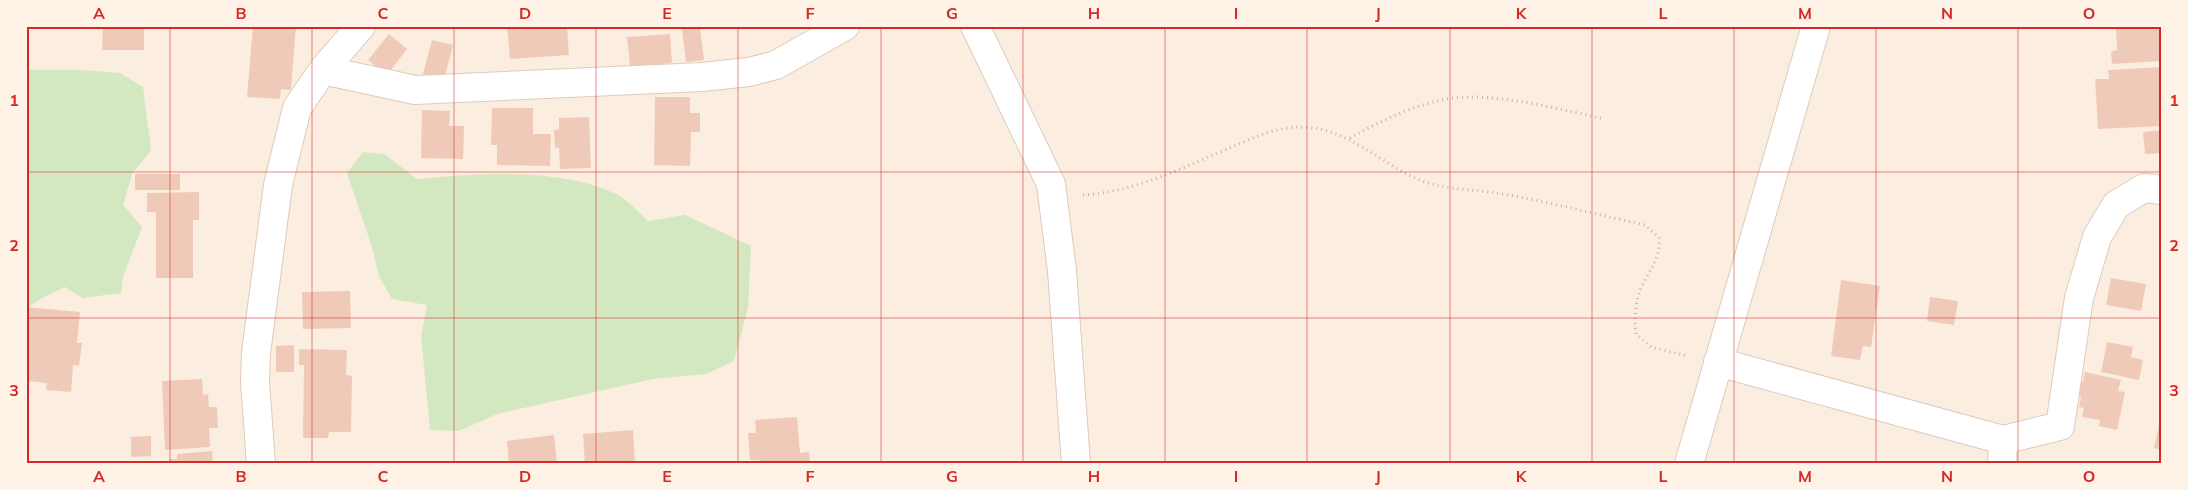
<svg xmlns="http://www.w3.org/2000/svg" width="2188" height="490" viewBox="0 0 2188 490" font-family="Mulish,sans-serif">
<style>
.green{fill:#d3e7c0}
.building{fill:#efcab9}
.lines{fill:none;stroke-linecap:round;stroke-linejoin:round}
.street-casing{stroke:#decabd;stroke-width:30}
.path{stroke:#d3ae9d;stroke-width:3;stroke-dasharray:1 4;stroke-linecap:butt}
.street{stroke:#fff;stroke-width:28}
.grid{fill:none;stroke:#d62828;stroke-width:1;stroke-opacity:0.55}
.neatline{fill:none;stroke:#d62828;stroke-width:2}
.grid-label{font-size:16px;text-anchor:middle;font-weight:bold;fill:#d62828}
</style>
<rect width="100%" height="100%" fill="#fbeee0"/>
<path class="green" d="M 26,70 L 81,70 L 120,73 L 143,87 L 151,150 L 132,174 L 123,205 L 142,227 L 123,277 L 121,293 L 83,298 L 65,287 L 42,298 L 26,309 Z
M 363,152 L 384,154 L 417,179 C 477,173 560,167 616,194 C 628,200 638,212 648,221 L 685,215 L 751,246 L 748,308 L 734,361 L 706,374 L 653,379 L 497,414 L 459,431 L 430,430 L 421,336 L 427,305 L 392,299 L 379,276 L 372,247 L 347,173 Z"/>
<path class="building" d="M 103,26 L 144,26 L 144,50 L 102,50 Z
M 253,26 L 296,26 L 291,90 L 281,89 L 280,99 L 247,97 Z
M 507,26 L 567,26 L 569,55 L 510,59 Z
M 2116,26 L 2162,26 L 2162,61 L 2112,64 L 2111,52 L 2117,50 Z
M 700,27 L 704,60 L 686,62 L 682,29 Z
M 389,34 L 407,49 L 387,75 L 368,60 Z
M 670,34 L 672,63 L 630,66 L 627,37 Z
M 432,40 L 453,45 L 444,80 L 423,74 Z
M 2162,67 L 2162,126 L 2098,129 L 2095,79 L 2109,79 L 2108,70 Z
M 655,97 L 690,97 L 690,113 L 700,113 L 700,132 L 691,132 L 690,166 L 654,165 Z
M 492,108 L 533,108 L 533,134 L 551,134 L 550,166 L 497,165 L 497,145 L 491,145 Z
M 422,110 L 450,111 L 449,126 L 464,126 L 463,159 L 421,158 Z
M 589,117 L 591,168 L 560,169 L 559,148 L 555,148 L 554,130 L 559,129 L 559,118 Z
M 2162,130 L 2162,153 L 2145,154 L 2143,132 Z
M 135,174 L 180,174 L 180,190 L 135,190 Z
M 199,192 L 199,220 L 193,220 L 193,278 L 156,278 L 156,212 L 147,212 L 147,193 Z
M 2111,278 L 2146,284 L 2141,311 L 2106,305 Z
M 1841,280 L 1880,286 L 1871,347 L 1863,346 L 1860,360 L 1831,356 Z
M 350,291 L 351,328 L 303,329 L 302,292 Z
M 1930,297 L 1958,301 L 1954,325 L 1927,321 Z
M 26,307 L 80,312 L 77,343 L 82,343 L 79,366 L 73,365 L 71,392 L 46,390 L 47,383 L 26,381 Z
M 2107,342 L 2133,347 L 2131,357 L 2143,360 L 2139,380 L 2101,372 Z
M 294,345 L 294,372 L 276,372 L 276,346 Z
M 299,349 L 347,350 L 346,375 L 352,376 L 351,432 L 329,432 L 328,438 L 303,438 L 304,365 L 299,365 Z
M 2085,372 L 2121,380 L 2118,391 L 2125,392 L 2117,430 L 2099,426 L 2100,420 L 2082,417 L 2084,408 L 2079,407 L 2081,397 L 2075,395 L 2078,381 L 2083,382 Z
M 202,379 L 203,395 L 208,394 L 209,407 L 217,407 L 218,428 L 209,428 L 210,447 L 165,450 L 162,381 Z
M 797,417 L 800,453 L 809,452 L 810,464 L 759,464 L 759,460 L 750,460 L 748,433 L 756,433 L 755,420 Z
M 2161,417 L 2162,417 L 2162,450 L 2154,448 Z
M 633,430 L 635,464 L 585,464 L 583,434 Z
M 554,435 L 557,464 L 509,464 L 507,441 Z
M 151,436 L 151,456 L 131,457 L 131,437 Z
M 212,451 L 213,464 L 169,464 L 169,459 L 177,459 L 177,454 Z"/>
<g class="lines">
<g class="street-casing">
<path id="street" d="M 975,26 L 1051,184 L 1062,271 L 1076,464
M 323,70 L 415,90 L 702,77 L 749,72 L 776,65 L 845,26
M 1718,362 L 2003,440 L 2002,464
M 2003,440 L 2060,426 L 2079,298 L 2097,237 L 2116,205 L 2144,188 L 2162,190
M 261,464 L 255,382 L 256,353 L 278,185 L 297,108 L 323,70 L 361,26
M 1689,464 L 1816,26"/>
</g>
<path class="path" d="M 1350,138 C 1385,119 1426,98 1468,97 C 1514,97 1559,109 1604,119
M 1083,195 C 1132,192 1176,171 1220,152 C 1247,141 1272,127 1302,127 C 1349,128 1381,165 1422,181 C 1450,191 1480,189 1508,195 C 1554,203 1599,215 1645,225 L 1659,238 C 1661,258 1649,270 1641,288 C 1635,303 1634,318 1636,334 L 1651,347 L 1688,356"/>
<use href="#street" class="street"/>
</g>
<path class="grid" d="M 170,26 L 170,464M 312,26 L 312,464M 454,26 L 454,464M 596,26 L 596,464M 738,26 L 738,464M 881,26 L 881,464M 1023,26 L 1023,464M 1165,26 L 1165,464M 1307,26 L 1307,464M 1450,26 L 1450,464M 1592,26 L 1592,464M 1734,26 L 1734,464M 1876,26 L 1876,464M 2018,26 L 2018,464M 26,172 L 2162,172M 26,318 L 2162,318"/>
<rect width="2188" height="490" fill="none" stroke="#fef3e6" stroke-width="55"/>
<rect x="28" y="28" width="2132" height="434" class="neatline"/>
<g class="grid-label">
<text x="99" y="19">A</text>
<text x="241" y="19">B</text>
<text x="383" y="19">C</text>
<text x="525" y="19">D</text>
<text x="667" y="19">E</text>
<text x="810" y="19">F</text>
<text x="952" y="19">G</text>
<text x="1094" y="19">H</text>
<text x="1236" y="19">I</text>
<text x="1378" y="19">J</text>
<text x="1521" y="19">K</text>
<text x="1663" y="19">L</text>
<text x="1805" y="19">M</text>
<text x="1947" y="19">N</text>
<text x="2089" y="19">O</text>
<text x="14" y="106">1</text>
<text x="2174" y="106">1</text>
<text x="14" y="251">2</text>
<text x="2174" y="251">2</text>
<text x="14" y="396">3</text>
<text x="2174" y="396">3</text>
<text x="99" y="482">A</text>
<text x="241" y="482">B</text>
<text x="383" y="482">C</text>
<text x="525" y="482">D</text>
<text x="667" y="482">E</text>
<text x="810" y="482">F</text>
<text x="952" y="482">G</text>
<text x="1094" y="482">H</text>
<text x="1236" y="482">I</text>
<text x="1378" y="482">J</text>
<text x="1521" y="482">K</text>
<text x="1663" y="482">L</text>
<text x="1805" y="482">M</text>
<text x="1947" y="482">N</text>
<text x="2089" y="482">O</text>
</g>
</svg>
